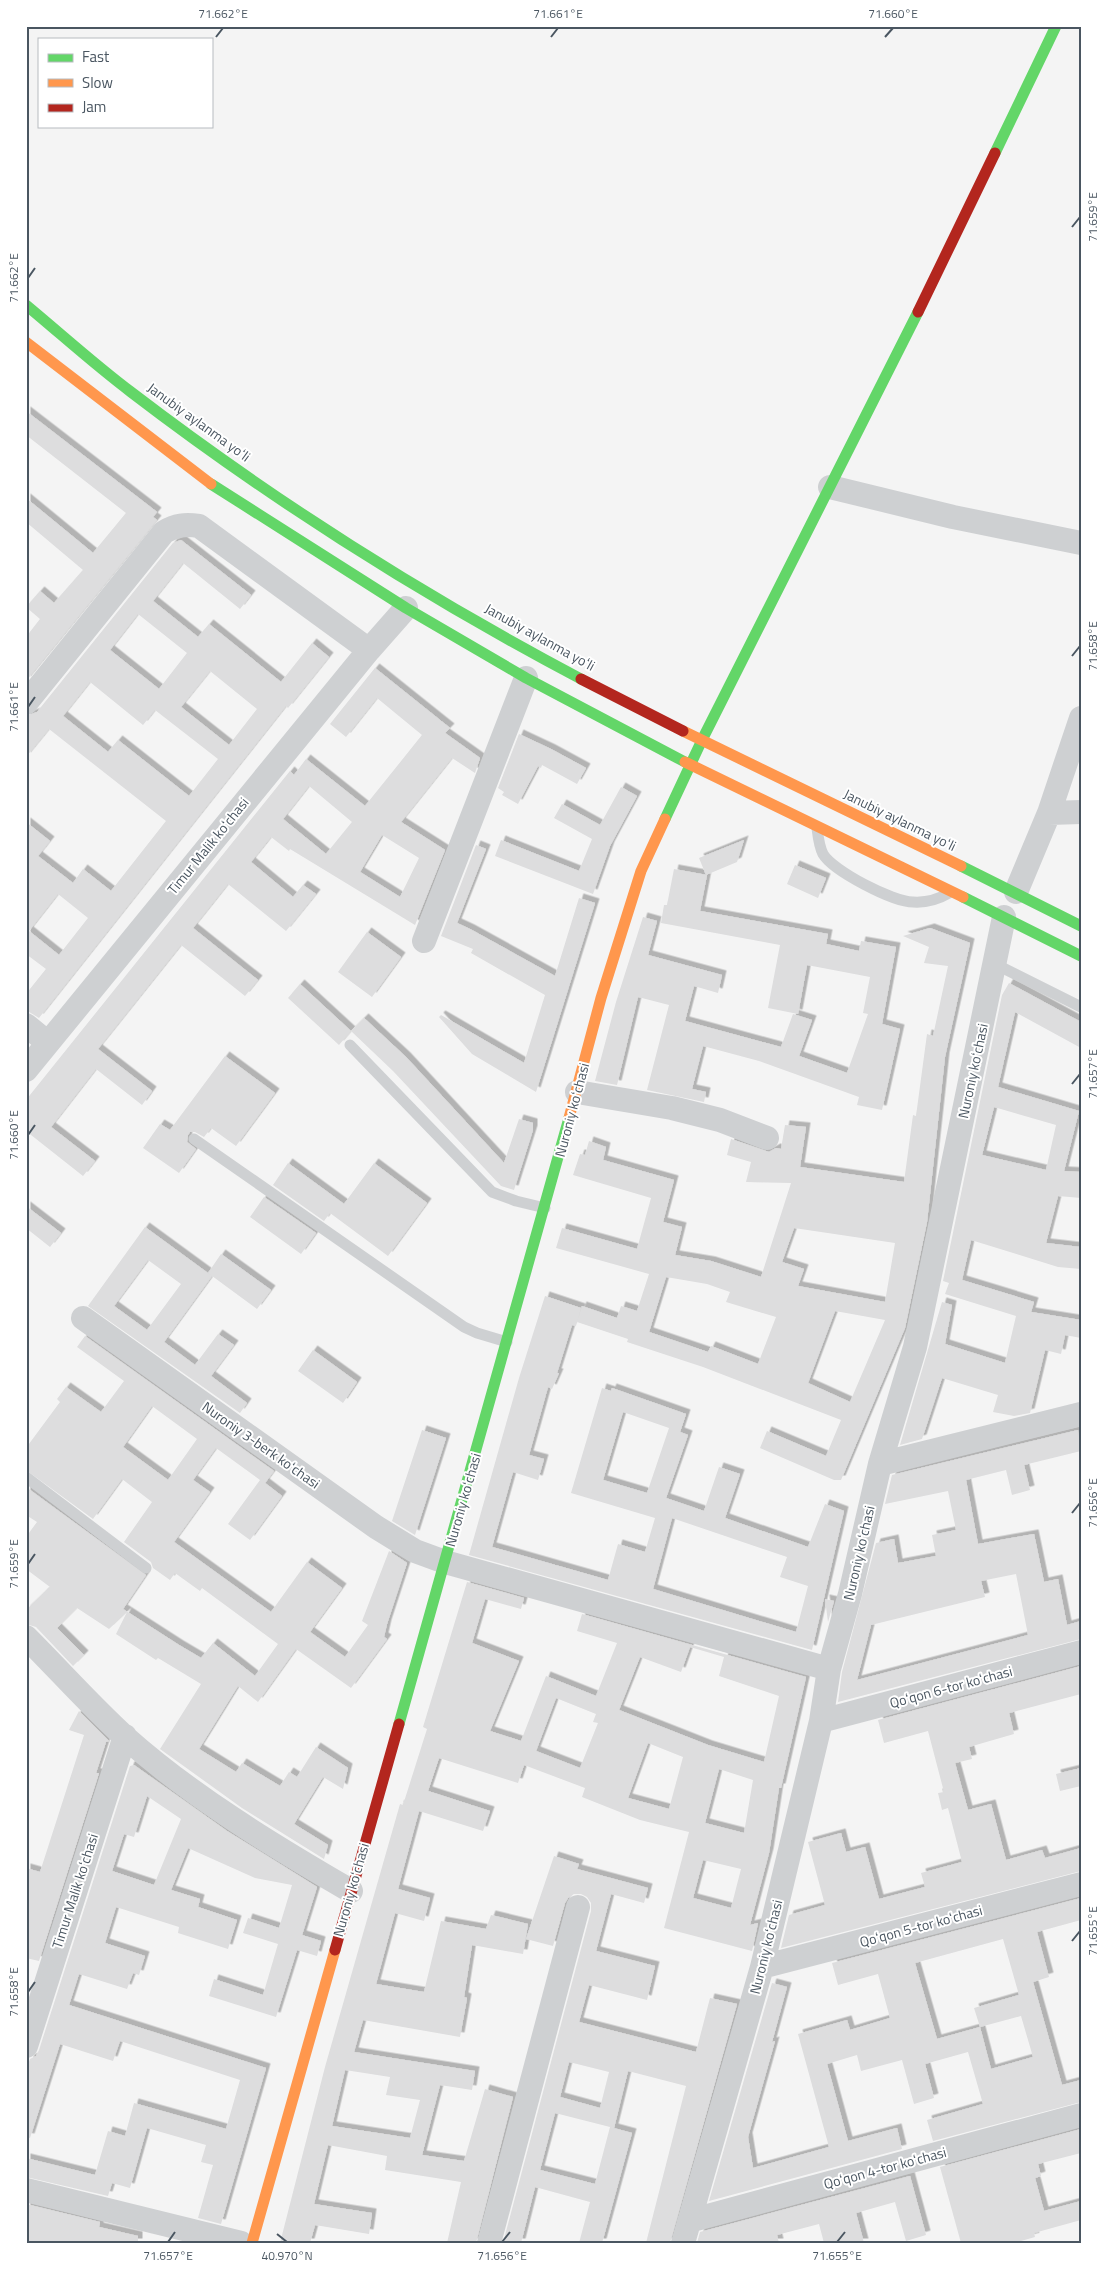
<svg xmlns="http://www.w3.org/2000/svg" width="1107" height="2269" viewBox="0 0 1107 2269" font-family="'Titillium Web',sans-serif">
<style>
.building{fill:#ddddde;fill-rule:evenodd;filter:url(#shadow)}
.lines{fill:none;stroke-linecap:round;stroke-linejoin:round}
.lane{stroke:#ced0d2;stroke-width:11}
.street{stroke:#ced0d2;stroke-width:24}
.fast{stroke:#63d668;stroke-width:11}
.slow{stroke:#ff974d;stroke-width:11}
.jam{stroke:#b3261e;stroke-width:11}
.ticks{fill:none;stroke:#4a5661;stroke-width:2}
.labels{text-anchor:middle;stroke-width:4;stroke-linejoin:round;paint-order:stroke}
.street-label{font-size:14px;fill:#4a5661;stroke:#fff}
.neatline{fill:none;stroke:#4a5661;stroke-width:2}
.ticks-label{font-size:12px;text-anchor:middle;fill:#4a5661}
</style>
<defs>
<filter id="shadow"><feDropShadow dx="4.5" dy="-4.5" stdDeviation="0" flood-color="#0004"/></filter>
</defs>
<rect width="100%" height="100%" fill="#f4f4f4"/>
<path class="building" d="M 26,411 L 157,512 L 153,517 L 157,520 L 26,681 L 26,637 L 40,619 L 26,607 L 40,591 L 54,603 L 83,570 L 26,522 L 26,498 L 93,553 L 126,513 L 26,435 Z
M 181,540 L 251,595 L 240,609 L 183,563 L 153,601 L 198,637 L 209,624 L 281,682 L 312,643 L 329,657 L 288,708 L 286,706 L 39,1018 L 26,1010 L 26,994 L 46,969 L 26,954 L 26,822 L 50,841 L 38,856 L 73,883 L 83,869 L 111,891 L 166,821 L 49,729 L 26,757 L 26,716 L 37,712 L 173,543 ZM 138,614 L 187,653 L 159,689 L 110,650 ZM 210,671 L 257,709 L 229,745 L 181,707 ZM 90,682 L 143,725 L 155,710 L 218,759 L 189,796 L 118,740 L 108,752 L 63,716 ZM 58,894 L 88,918 L 59,955 L 29,931 Z
M 375,668 L 450,728 L 445,733 L 480,758 L 475,773 L 452,758 L 401,822 L 445,850 L 415,925 L 290,849 L 289,851 L 271,837 L 251,862 L 293,897 L 303,885 L 316,894 L 286,931 L 228,884 L 193,928 L 258,980 L 245,996 L 181,945 L 98,1049 L 152,1091 L 142,1105 L 96,1069 L 51,1127 L 95,1161 L 83,1176 L 26,1131 L 26,1100 L 290,771 L 294,775 L 306,759 L 365,806 L 394,770 L 422,735 L 377,698 L 346,737 L 330,724 ZM 309,786 L 352,822 L 326,854 L 283,819 ZM 382,835 L 419,858 L 400,897 L 360,872 Z
M 519,734 L 551,749 L 586,768 L 577,784 L 542,765 L 541,768 L 538,766 L 518,804 L 502,795 L 504,792 L 498,788 Z
M 621,787 L 637,796 L 610,846 L 593,894 L 495,856 L 501,840 L 579,871 L 592,839 L 554,818 L 562,804 L 600,825 Z
M 744,840 L 737,862 L 706,875 L 699,858 Z
M 476,845 L 486,849 L 457,923 L 470,929 L 555,976 L 579,898 L 595,903 L 536,1092 L 472,1054 L 439,1017 L 441,1015 L 524,1063 L 545,995 L 471,953 L 473,949 L 441,936 Z
M 795,865 L 826,878 L 818,898 L 787,884 Z
M 674,869 L 707,875 L 700,911 L 828,934 L 826,944 L 859,951 L 861,941 L 896,947 L 882,1024 L 900,1029 L 882,1110 L 857,1105 L 859,1097 L 759,1061 L 703,1046 L 692,1089 L 706,1092 L 704,1102 L 647,1090 L 669,1005 L 638,997 L 617,1085 L 595,1081 L 616,1002 L 643,917 L 657,921 L 648,955 L 722,975 L 718,993 L 694,986 L 685,1021 L 781,1047 L 793,1014 L 812,1020 L 799,1056 L 847,1073 L 868,1014 L 863,1013 L 870,977 L 807,965 L 798,1014 L 768,1008 L 780,945 L 661,923 L 664,905 L 667,905 Z
M 930,928 L 970,943 L 945,1057 L 927,1222 L 905,1328 L 841,1480 L 834,1480 L 760,1448 L 767,1431 L 826,1456 L 841,1420 L 703,1367 L 627,1342 L 628,1339 L 577,1322 L 582,1306 L 617,1318 L 621,1306 L 637,1311 L 649,1274 L 556,1248 L 562,1228 L 637,1249 L 651,1198 L 573,1175 L 580,1154 L 585,1155 L 589,1141 L 606,1147 L 603,1160 L 674,1180 L 663,1222 L 682,1227 L 675,1255 L 711,1261 L 761,1277 L 791,1183 L 746,1182 L 751,1162 L 727,1155 L 731,1139 L 769,1152 L 776,1148 L 781,1149 L 785,1125 L 806,1127 L 800,1167 L 904,1182 L 913,1115 L 916,1116 L 927,1034 L 933,1036 L 948,966 L 924,963 L 929,947 L 903,936 ZM 794,1228 L 895,1243 L 885,1302 L 798,1286 L 804,1269 L 782,1262 ZM 666,1277 L 707,1284 L 730,1292 L 726,1302 L 776,1317 L 758,1364 L 711,1346 L 708,1352 L 649,1332 ZM 835,1311 L 885,1320 L 850,1402 L 808,1383 Z
M 367,932 L 401,957 L 372,997 L 338,972 Z
M 1009,983 L 1081,1022 L 1081,1048 L 1015,1012 L 998,1087 L 1079,1111 L 1064,1171 L 1081,1172 L 1081,1198 L 1058,1196 L 1046,1243 L 1081,1247 L 1081,1269 L 1058,1267 L 971,1240 L 962,1280 L 1034,1302 L 1031,1312 L 1081,1320 L 1081,1338 L 1065,1335 L 1061,1354 L 1045,1350 L 1030,1413 L 1014,1416 L 993,1412 L 998,1395 L 942,1378 L 922,1439 L 900,1445 L 942,1302 L 952,1305 L 945,1344 L 1005,1363 L 1016,1316 L 945,1294 L 949,1283 L 943,1281 L 1002,995 ZM 994,1107 L 1056,1125 L 1046,1170 L 982,1155 Z
M 300,984 L 351,1031 L 339,1045 L 288,998 Z
M 364,1018 L 406,1057 L 504,1163 L 519,1119 L 533,1123 L 533,1130 L 514,1190 L 501,1186 L 393,1071 L 351,1031 Z
M 225,1056 L 275,1093 L 236,1146 L 211,1128 L 204,1137 L 195,1132 L 190,1132 L 188,1135 L 187,1142 L 196,1149 L 179,1173 L 143,1148 L 160,1124 L 170,1130 Z
M 288,1163 L 344,1204 L 374,1163 L 427,1203 L 388,1256 L 330,1213 L 324,1221 L 273,1185 Z
M 264,1197 L 316,1233 L 301,1254 L 250,1217 Z
M 26,1206 L 61,1233 L 50,1247 L 26,1228 Z
M 145,1227 L 212,1276 L 164,1342 L 195,1365 L 218,1334 L 234,1345 L 211,1376 L 247,1403 L 240,1413 L 88,1306 ZM 148,1260 L 181,1284 L 147,1330 L 114,1306 Z
M 221,1254 L 271,1290 L 257,1309 L 208,1273 Z
M 545,1296 L 581,1308 L 576,1326 L 572,1325 L 557,1373 L 559,1373 L 552,1389 L 548,1387 L 529,1455 L 544,1459 L 538,1480 L 513,1472 L 492,1547 L 608,1580 L 618,1544 L 645,1552 L 655,1518 L 571,1493 L 602,1388 L 611,1391 L 612,1388 L 686,1414 L 680,1432 L 688,1435 L 666,1498 L 704,1511 L 719,1467 L 740,1474 L 725,1518 L 808,1547 L 825,1504 L 844,1511 L 812,1650 L 469,1555 L 519,1378 ZM 623,1412 L 669,1428 L 647,1493 L 603,1480 ZM 672,1518 L 787,1557 L 780,1577 L 808,1586 L 796,1632 L 653,1589 Z
M 85,1336 L 274,1471 L 265,1483 L 282,1496 L 250,1540 L 228,1524 L 260,1480 L 216,1448 L 193,1480 L 210,1492 L 174,1542 L 271,1612 L 307,1562 L 342,1588 L 310,1632 L 345,1657 L 368,1625 L 362,1621 L 389,1551 L 407,1563 L 387,1624 L 384,1637 L 387,1639 L 351,1688 L 296,1649 L 258,1702 L 238,1686 L 199,1749 L 236,1772 L 242,1763 L 280,1786 L 289,1772 L 297,1777 L 316,1747 L 348,1768 L 343,1789 L 323,1777 L 294,1824 L 328,1845 L 324,1859 L 242,1808 L 160,1749 L 201,1684 L 158,1658 L 156,1660 L 116,1634 L 127,1612 L 109,1629 L 77,1608 L 57,1628 L 84,1655 L 73,1666 L 36,1627 L 26,1624 L 26,1610 L 50,1587 L 26,1569 L 26,1537 L 37,1522 L 26,1515 L 26,1487 L 146,1575 L 123,1609 L 179,1645 L 201,1658 L 213,1643 L 255,1676 L 278,1644 L 202,1588 L 200,1591 L 175,1573 L 170,1580 L 153,1568 L 151,1562 L 124,1542 L 152,1502 L 122,1479 L 93,1519 L 26,1470 L 26,1448 L 60,1402 L 57,1399 L 66,1387 L 101,1412 L 124,1381 L 77,1347 ZM 152,1406 L 197,1439 L 168,1480 L 123,1447 Z
M 313,1350 L 357,1382 L 343,1403 L 298,1371 Z
M 422,1430 L 446,1438 L 415,1535 L 392,1521 Z
M 1078,1430 L 1081,1451 L 1024,1465 L 1030,1490 L 1012,1495 L 1006,1470 L 966,1480 L 978,1544 L 1034,1534 L 1044,1582 L 1058,1579 L 1067,1625 L 1081,1621 L 1081,1639 L 838,1702 L 842,1672 L 876,1543 L 894,1539 L 898,1563 L 936,1556 L 932,1535 L 956,1530 L 948,1491 L 885,1504 L 892,1475 ZM 1016,1574 L 1028,1635 L 857,1680 L 871,1625 L 985,1597 L 981,1581 Z
M 467,1582 L 524,1598 L 521,1609 L 485,1599 L 472,1643 L 519,1661 L 490,1731 L 521,1741 L 546,1676 L 596,1696 L 617,1643 L 577,1631 L 582,1614 L 806,1677 L 781,1788 L 779,1788 L 769,1853 L 750,1925 L 758,1923 L 752,1951 L 664,1928 L 689,1832 L 640,1820 L 582,1797 L 585,1788 L 524,1765 L 518,1783 L 439,1758 L 428,1791 L 490,1811 L 483,1831 L 419,1811 L 398,1889 L 430,1898 L 424,1921 L 395,1913 L 376,1984 L 424,1992 L 441,1921 L 486,1929 L 491,1915 L 528,1924 L 523,1954 L 472,1945 L 464,1997 L 467,1998 L 460,2037 L 363,2020 L 354,2052 L 475,2071 L 472,2090 L 440,2085 L 422,2155 L 464,2161 L 485,2089 L 513,2097 L 476,2243 L 447,2243 L 461,2182 L 385,2170 L 387,2156 L 328,2145 L 314,2204 L 372,2213 L 369,2234 L 315,2225 L 310,2243 L 280,2243 L 325,2067 L 400,1804 L 403,1805 L 427,1729 L 423,1727 ZM 690,1647 L 724,1657 L 719,1676 L 779,1696 L 764,1762 L 708,1745 L 619,1710 L 640,1657 L 681,1672 ZM 556,1698 L 596,1714 L 593,1722 L 598,1723 L 580,1768 L 536,1751 ZM 648,1743 L 683,1757 L 669,1809 L 628,1798 ZM 719,1769 L 753,1780 L 744,1833 L 705,1823 ZM 703,1860 L 741,1869 L 731,1908 L 693,1898 ZM 345,2070 L 390,2077 L 386,2095 L 420,2100 L 410,2138 L 332,2126 Z
M 825,1599 L 834,1601 L 828,1622 Z
M 1081,1666 L 1081,1694 L 1009,1713 L 1014,1734 L 969,1747 L 972,1759 L 955,1763 L 968,1810 L 991,1804 L 1006,1860 L 1042,1850 L 1045,1858 L 1081,1848 L 1081,1871 L 781,1948 L 789,1915 L 825,1905 L 808,1842 L 841,1833 L 846,1852 L 865,1847 L 879,1899 L 925,1887 L 921,1873 L 962,1862 L 948,1808 L 942,1810 L 938,1793 L 944,1792 L 928,1731 L 884,1743 L 878,1720 Z
M 79,1711 L 109,1741 L 106,1742 L 96,1773 L 99,1773 L 39,1961 L 26,1958 L 26,1868 L 40,1872 L 84,1735 L 69,1730 Z
M 134,1765 L 227,1831 L 317,1887 L 302,1935 L 321,1941 L 317,1956 L 297,1950 L 276,2017 L 209,1996 L 214,1979 L 263,1995 L 278,1944 L 243,1933 L 248,1918 L 279,1928 L 292,1885 L 255,1878 L 188,1848 L 171,1890 L 200,1899 L 198,1907 L 237,1920 L 228,1949 L 178,1933 L 179,1927 L 116,1907 L 105,1943 L 145,1956 L 139,1975 L 133,1973 L 127,1989 L 79,1974 L 69,2005 L 266,2068 L 221,2224 L 198,2218 L 213,2165 L 201,2162 L 206,2145 L 147,2128 L 130,2188 L 112,2183 L 108,2196 L 26,2177 L 26,2158 L 95,2175 L 108,2131 L 125,2136 L 134,2103 L 226,2129 L 240,2080 L 120,2041 L 113,2061 L 60,2044 L 30,2138 L 26,2137 L 26,2070 L 30,2059 L 36,2056 L 39,2050 L 130,1766 ZM 147,1796 L 181,1819 L 154,1885 L 112,1871 L 124,1834 L 134,1837 Z
M 1081,1768 L 1081,1786 L 1060,1791 L 1056,1774 Z
M 554,1856 L 579,1864 L 577,1869 L 648,1888 L 644,1903 L 611,1894 L 596,1951 L 655,1966 L 647,2000 L 589,1985 L 579,2022 L 696,2052 L 710,1998 L 737,2004 L 670,2243 L 646,2243 L 686,2086 L 628,2071 L 614,2128 L 555,2113 L 540,2170 L 595,2184 L 610,2127 L 632,2133 L 602,2243 L 579,2243 L 590,2202 L 535,2187 L 521,2243 L 503,2243 L 591,1911 L 591,1903 L 587,1897 L 581,1894 L 574,1894 L 568,1898 L 565,1903 L 553,1946 L 526,1939 ZM 569,2062 L 609,2072 L 600,2108 L 560,2097 Z
M 1081,1898 L 1081,1920 L 1037,1932 L 1049,1977 L 1033,1982 L 1062,2085 L 1081,2080 L 1081,2102 L 933,2141 L 927,2120 L 983,2104 L 968,2052 L 925,2064 L 934,2098 L 914,2104 L 902,2060 L 861,2071 L 857,2055 L 827,2064 L 848,2141 L 897,2128 L 902,2149 L 709,2201 L 772,1983 L 787,1987 L 772,2042 L 775,2041 L 748,2137 L 753,2168 L 829,2147 L 798,2034 L 847,2020 L 850,2030 L 890,2018 L 878,1974 L 838,1985 L 832,1963 ZM 1003,1939 L 1019,1995 L 974,2008 L 980,2027 L 937,2039 L 915,1963 ZM 1021,2016 L 1033,2057 L 991,2069 L 980,2027 Z
M 1081,2129 L 1081,2153 L 1038,2164 L 1041,2176 L 1035,2178 L 1044,2211 L 1081,2201 L 1081,2220 L 1034,2233 L 1035,2237 L 1014,2243 L 961,2243 L 940,2167 Z
M 910,2176 L 926,2235 L 906,2241 L 895,2202 L 856,2213 L 864,2243 L 824,2243 L 819,2224 L 777,2235 L 779,2243 L 697,2243 L 700,2232 Z
M 26,2204 L 100,2222 L 99,2227 L 138,2236 L 138,2243 L 26,2243 Z"/>
<g class="lines">
<path class="lane" d="M 817,828 C 818,836 819,846 823,854 C 833,871 893,902 913,902 C 927,903 937,900 949,893
M 995,964 L 1081,1007
M 350,1045 L 492,1192 L 516,1201 L 545,1208
M 194,1139 L 464,1327 L 477,1333 L 507,1342
M 26,1477 L 146,1568"/>
<path class="street" d="M 830,487 L 953,517 L 1081,543
M 26,703 L 164,532 C 176,525 185,524 199,526 L 369,650
M 1049,813 L 1081,812
M 1016,892 L 1049,813 L 1081,718
M 424,941 L 526,678
M 26,1025 L 48,1043
M 26,1070 L 369,650 L 406,608
M 577,1092 L 672,1108 L 720,1120 L 767,1138
M 83,1318 L 376,1527 L 415,1551 L 445,1562 L 829,1669
M 880,1464 L 1081,1414
M 26,1637 C 59,1670 91,1706 125,1737 C 191,1796 275,1847 351,1891
M 821,1721 L 1081,1652
M 762,1967 L 1081,1884
M 26,2046 L 125,1736
M 26,2190 L 241,2243
M 689,2221 L 1081,2115
M 489,2243 L 578,1907
M 683,2243 L 762,1967 L 821,1721 L 829,1669 L 850,1594 L 880,1464 L 915,1347 L 1004,917"/>
<path class="fast" d="M 995,153 L 1056,26
M 26,305 C 61,334 95,365 131,392 C 272,500 424,596 581,679
M 211,484 L 406,608 L 526,678 L 685,762
M 665,819 L 702,740 L 918,312
M 961,866 L 1081,926
M 963,897 L 1081,956
M 399,1724 L 569,1118"/>
<path class="slow" d="M 26,342 L 211,484
M 683,731 L 961,866
M 685,762 L 963,897
M 569,1118 L 601,998 L 641,871 L 665,819
M 252,2243 L 335,1950"/>
<path class="jam" d="M 918,312 L 995,153
M 581,679 L 683,731
M 335,1950 L 399,1724"/>
</g>
<path class="ticks" d="M 216,37 L 223,28M 551,37 L 558,28M 885,37 L 893,28M 1072,227 L 1080,217M 28,278 L 35,268M 1072,656 L 1080,646M 28,707 L 35,697M 1072,1084 L 1080,1074M 28,1135 L 35,1125M 1072,1513 L 1080,1503M 28,1564 L 35,1554M 1072,1941 L 1080,1931M 28,1992 L 35,1982M 277,2234 L 287,2242M 168,2242 L 175,2232M 502,2242 L 510,2232M 837,2242 L 845,2232"/>
<g class="labels">
<g class="street-label">
<text transform="translate(199 422) rotate(36)" y="5">Janubiy aylanma yoʻli</text>
<text transform="translate(540 637) rotate(29)" y="5">Janubiy aylanma yoʻli</text>
<text transform="translate(900 820) rotate(26)" y="5">Janubiy aylanma yoʻli</text>
<text transform="translate(208 846) rotate(-51)" y="5">Timur Malik koʻchasi</text>
<text transform="translate(973 1071) rotate(-78)" y="5">Nuroniy koʻchasi</text>
<text transform="translate(572 1110) rotate(-75)" y="5">Nuroniy koʻchasi</text>
<text transform="translate(261 1445) rotate(35)" y="5">Nuroniy 3-berk koʻchasi</text>
<text transform="translate(463 1500) rotate(-74)" y="5">Nuroniy koʻchasi</text>
<text transform="translate(859 1553) rotate(-77)" y="5">Nuroniy koʻchasi</text>
<text transform="translate(951 1687) rotate(-15)" y="5">Qoʻqon 6-tor koʻchasi</text>
<text transform="translate(351 1890) rotate(-74)" y="5">Nuroniy koʻchasi</text>
<text transform="translate(75 1891) rotate(-72)" y="5">Timur Malik koʻchasi</text>
<text transform="translate(921 1926) rotate(-15)" y="5">Qoʻqon 5-tor koʻchasi</text>
<text transform="translate(766 1947) rotate(-76)" y="5">Nuroniy koʻchasi</text>
<text transform="translate(885 2168) rotate(-15)" y="5">Qoʻqon 4-tor koʻchasi</text>
</g>
</g>
<rect width="1107" height="2269" fill="none" stroke="#ffffff" stroke-width="55"/>
<rect x="38" y="38" width="175" height="90" fill="#ffffff" stroke="#b7bbc0"/>
<rect x="48" y="54" width="25" height="8" fill="#63d668" stroke="#b7bbc0"/>
<text x="82" y="62" font-size="15" fill="#4a5661">Fast</text>
<rect x="48" y="79" width="25" height="8" fill="#ff974d" stroke="#b7bbc0"/>
<text x="82" y="88" font-size="15" fill="#4a5661">Slow</text>
<rect x="48" y="104" width="25" height="8" fill="#b3261e" stroke="#b7bbc0"/>
<text x="82" y="112" font-size="15" fill="#4a5661">Jam</text>
<rect x="28" y="28" width="1052" height="2214" class="neatline"/>
<g class="ticks-label">
<text x="223" y="18">71.662°E</text>
<text x="558" y="18">71.661°E</text>
<text x="893" y="18">71.660°E</text>
<text transform="translate(1093 217) rotate(-90)" y="4">71.659°E</text>
<text transform="translate(14 278) rotate(-90)" y="4">71.662°E</text>
<text transform="translate(1093 646) rotate(-90)" y="4">71.658°E</text>
<text transform="translate(14 707) rotate(-90)" y="4">71.661°E</text>
<text transform="translate(1093 1074) rotate(-90)" y="4">71.657°E</text>
<text transform="translate(14 1135) rotate(-90)" y="4">71.660°E</text>
<text transform="translate(1093 1503) rotate(-90)" y="4">71.656°E</text>
<text transform="translate(14 1564) rotate(-90)" y="4">71.659°E</text>
<text transform="translate(1093 1931) rotate(-90)" y="4">71.655°E</text>
<text transform="translate(14 1992) rotate(-90)" y="4">71.658°E</text>
<text x="168" y="2260">71.657°E</text>
<text x="287" y="2260">40.970°N</text>
<text x="502" y="2260">71.656°E</text>
<text x="837" y="2260">71.655°E</text>
</g>
</svg>
